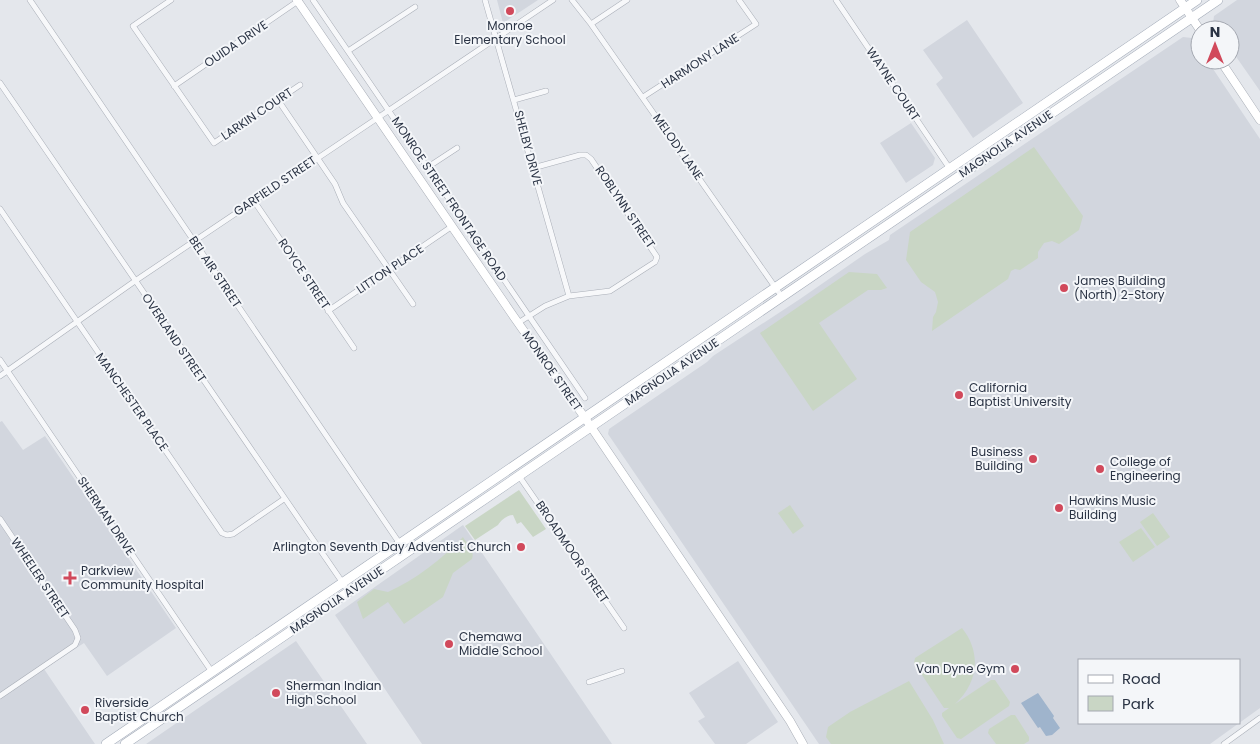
<svg xmlns="http://www.w3.org/2000/svg" width="1260" height="744" viewBox="0 0 1260 744" font-family="Poppins,sans-serif">
<style>
.built{fill:#d2d6de;fill-rule:evenodd}
.green{fill:#c9d6c5}
.water{fill:#9fb4cc}
.lines{fill:none;stroke-linecap:round;stroke-linejoin:round}
.street-casing{stroke:#a9aeb7;stroke-width:6}
.secondary-casing{stroke:#a9aeb7;stroke-width:9}
.primary-casing{stroke:#a3abb8;stroke-width:10}
.street{stroke:#f7f8fa;stroke-width:5}
.secondary{stroke:#fff;stroke-width:8}
.primary{stroke:#fff;stroke-width:9}
.poi-dot{fill:#d1495b;stroke:#f4f6f9;stroke-width:2}
.labels{text-anchor:middle;stroke-width:4;stroke-linejoin:round;paint-order:stroke}
.poi-label{font-size:12px;fill:#2b3445;stroke:#f4f6f9;text-anchor:start}
.street-label{font-size:12px;fill:#2b3445;stroke:#f4f6f9}
</style>
<rect width="100%" height="100%" fill="#e4e7ec"/>
<path class="built" d="M 497,0 L 538,0 L 503,23 Z
M 1237,0 L 1260,0 L 1260,91 L 1230,48 L 1230,30 L 1218,30 L 1213,23 L 1214,16 Z
M 967,20 L 1023,103 L 973,138 L 936,84 L 943,78 L 923,50 Z
M 1183,37 L 1192,38 L 1200,50 L 1200,60 L 1207,60 L 1260,139 L 1260,708 L 1210,744 L 819,744 L 608,434 L 609,429 L 707,362 L 713,356 L 800,299 L 865,254 L 889,240 L 890,235 ZM 1079,660 L 1239,660 L 1239,723 L 1079,723 Z
M 911,123 L 935,158 L 933,165 L 906,183 L 880,143 Z
M 2,421 L 23,450 L 45,436 L 176,628 L 107,676 L 84,643 L 44,669 L 95,744 L 0,744 L 0,422 Z
M 463,525 L 612,744 L 422,744 L 335,615 Z
M 296,641 L 367,744 L 146,744 Z
M 738,661 L 778,722 L 746,744 L 715,744 L 698,721 L 705,717 L 689,693 Z"/>
<path class="green" d="M 1034,147 L 1083,216 L 1079,230 L 1059,244 L 1052,241 L 1044,243 L 1038,252 L 1038,258 L 1020,270 L 1015,269 L 1011,271 L 1008,279 L 932,331 L 933,317 L 936,312 L 938,302 L 935,292 L 921,282 L 906,260 L 910,232 Z
M 849,272 L 877,274 L 887,288 L 881,290 L 868,290 L 819,323 L 857,379 L 813,411 L 760,333 Z
M 519,490 L 546,529 L 533,537 L 521,522 L 517,524 L 513,515 C 507,515 501,520 498,525 L 475,540 L 465,526 Z
M 790,505 L 804,526 L 793,534 L 778,513 Z
M 1153,513 L 1170,537 L 1157,546 L 1140,522 Z
M 1141,528 L 1155,547 L 1133,562 L 1119,542 Z
M 463,537 C 467,544 475,550 472,559 L 453,573 L 443,597 L 404,624 L 388,602 L 363,619 L 357,602 L 374,589 L 388,592 C 415,580 442,559 463,537 Z
M 962,628 C 982,653 978,683 955,704 L 991,680 L 995,680 L 1010,702 L 1009,706 L 961,739 L 957,738 L 942,716 L 942,713 L 949,708 L 944,708 L 914,663 L 915,658 Z
M 909,681 L 933,720 L 944,744 L 831,744 L 826,737 L 828,727 L 850,712 Z
M 1011,715 L 1015,715 L 1029,737 L 1029,741 L 1024,744 L 996,744 L 988,733 L 989,729 Z"/>
<path class="water" d="M 1038,693 L 1054,716 L 1053,718 L 1060,728 L 1052,735 L 1046,736 L 1040,727 L 1038,728 L 1021,703 Z"/>
<g class="lines">
<g class="street-casing">
<path id="street" d="M 30,0 L 400,544
M 171,0 L 133,26 L 214,143 L 300,85
M 313,0 L 585,398
M 485,0 L 569,296
M 572,0 L 591,24 L 782,297
M 836,0 L 950,169
M 591,24 L 627,0
M 348,51 L 415,7
M 0,83 L 349,592
M 174,86 L 298,1
M 643,97 L 756,24 L 739,0
M 278,100 L 335,184 L 343,203 L 413,304
M 514,100 L 546,91
M 428,167 L 457,148
M 254,201 L 354,348
M 0,209 L 222,533 L 227,535 L 233,534 L 284,499
M 328,311 L 451,227
M 518,323 L 545,306 L 569,296 L 610,291 L 655,262 L 657,257 L 591,159 L 586,155 L 580,155 L 533,168
M 0,360 L 212,672
M 0,376 L 135,281 L 553,0
M 519,476 L 624,628
M 0,519 L 75,630 L 78,638 L 75,645 L 0,696
M 589,682 L 622,671
M 1224,744 L 1260,718"/>
</g>
<g class="secondary-casing">
<path id="secondary" d="M 297,0 L 514,317 L 585,418 L 790,721 L 803,744
M 1180,0 L 1200,30
M 1220,60 L 1260,120"/>
</g>
<g class="primary-casing">
<path id="primary" d="M 106,744 L 1197,0
M 125,744 L 1218,0"/>
</g>
<use href="#street" class="street"/>
<use href="#secondary" class="secondary"/>
<use href="#primary" class="primary"/>
</g>
<g class="poi-dot">
<circle cx="510" cy="11" r="5"/>
<circle cx="1064" cy="288" r="5"/>
<circle cx="959" cy="395" r="5"/>
<circle cx="1033" cy="459" r="5"/>
<circle cx="1100" cy="469" r="5"/>
<circle cx="1059" cy="508" r="5"/>
<circle cx="521" cy="547" r="5"/>
<path d="M67.5 570.5h5v5h5v5h-5v5h-5v-5h-5v-5h5z"/>
<circle cx="449" cy="644" r="5"/>
<circle cx="1015" cy="669" r="5"/>
<circle cx="276" cy="693" r="5"/>
<circle cx="85" cy="710" r="5"/>
</g>
<g class="labels">
<g class="poi-label">
<text x="510" y="30" text-anchor="middle">Monroe<tspan x="510" dy="14">Elementary School</tspan></text>
<text x="1074" y="285">James Building<tspan x="1074" dy="14">(North) 2-Story</tspan></text>
<text x="969" y="392">California<tspan x="969" dy="14">Baptist University</tspan></text>
<text x="1023" y="456" text-anchor="end">Business<tspan x="1023" dy="14">Building</tspan></text>
<text x="1110" y="466">College of<tspan x="1110" dy="14">Engineering</tspan></text>
<text x="1069" y="505">Hawkins Music<tspan x="1069" dy="14">Building</tspan></text>
<text x="511" y="551" text-anchor="end">Arlington Seventh Day Adventist Church</text>
<text x="81" y="575">Parkview<tspan x="81" dy="14">Community Hospital</tspan></text>
<text x="459" y="641">Chemawa<tspan x="459" dy="14">Middle School</tspan></text>
<text x="1005" y="673" text-anchor="end">Van Dyne Gym</text>
<text x="286" y="690">Sherman Indian<tspan x="286" dy="14">High School</tspan></text>
<text x="95" y="707">Riverside<tspan x="95" dy="14">Baptist Church</tspan></text>
</g>
<g class="street-label">
<text transform="translate(236 44) rotate(-34)" y="4">OUIDA DRIVE</text>
<text transform="translate(700 61) rotate(-33)" y="4">HARMONY LANE</text>
<text transform="translate(893 84) rotate(56)" y="4">WAYNE COURT</text>
<text transform="translate(257 114) rotate(-34)" y="4">LARKIN COURT</text>
<text transform="translate(1006 144) rotate(-34)" y="4">MAGNOLIA AVENUE</text>
<text transform="translate(678 147) rotate(55)" y="4">MELODY LANE</text>
<text transform="translate(528 148) rotate(75)" y="4">SHELBY DRIVE</text>
<text transform="translate(275 186) rotate(-34)" y="4">GARFIELD STREET</text>
<text transform="translate(449 199) rotate(56)" y="4">MONROE STREET FRONTAGE ROAD</text>
<text transform="translate(625 207) rotate(56)" y="4">ROBLYNN STREET</text>
<text transform="translate(390 269) rotate(-34)" y="4">LITTON PLACE</text>
<text transform="translate(215 272) rotate(56)" y="4">BEL AIR STREET</text>
<text transform="translate(304 274) rotate(56)" y="4">ROYCE STREET</text>
<text transform="translate(174 338) rotate(56)" y="4">OVERLAND STREET</text>
<text transform="translate(552 371) rotate(55)" y="4">MONROE STREET</text>
<text transform="translate(672 372) rotate(-34)" y="4">MAGNOLIA AVENUE</text>
<text transform="translate(132 402) rotate(55)" y="4">MANCHESTER PLACE</text>
<text transform="translate(106 516) rotate(56)" y="4">SHERMAN DRIVE</text>
<text transform="translate(572 552) rotate(56)" y="4">BROADMOOR STREET</text>
<text transform="translate(40 578) rotate(56)" y="4">WHEELER STREET</text>
<text transform="translate(337 600) rotate(-34)" y="4">MAGNOLIA AVENUE</text>
</g>
</g>
<rect x="1078" y="659" width="162" height="65" fill="#f4f6f9" stroke="#a4a8b1"/>
<rect x="1088" y="675" width="25" height="8" fill="#ffffff" stroke="#a4a8b1"/>
<text x="1122" y="684" font-size="15" fill="#2b3445">Road</text>
<rect x="1088" y="696" width="25" height="15" fill="#c9d6c5" stroke="#a4a8b1"/>
<text x="1122" y="709" font-size="15" fill="#2b3445">Park</text>
<g transform="translate(1215 45)"><circle r="24" fill="#f4f6f9" stroke="#a4a8b1"/>
<path d="M0-4L9 19L0 12L-9 19Z" fill="#d1495b"/>
<text y="-8" font-size="14" font-weight="bold" text-anchor="middle" fill="#2b3445">N</text>
</g>
</svg>
